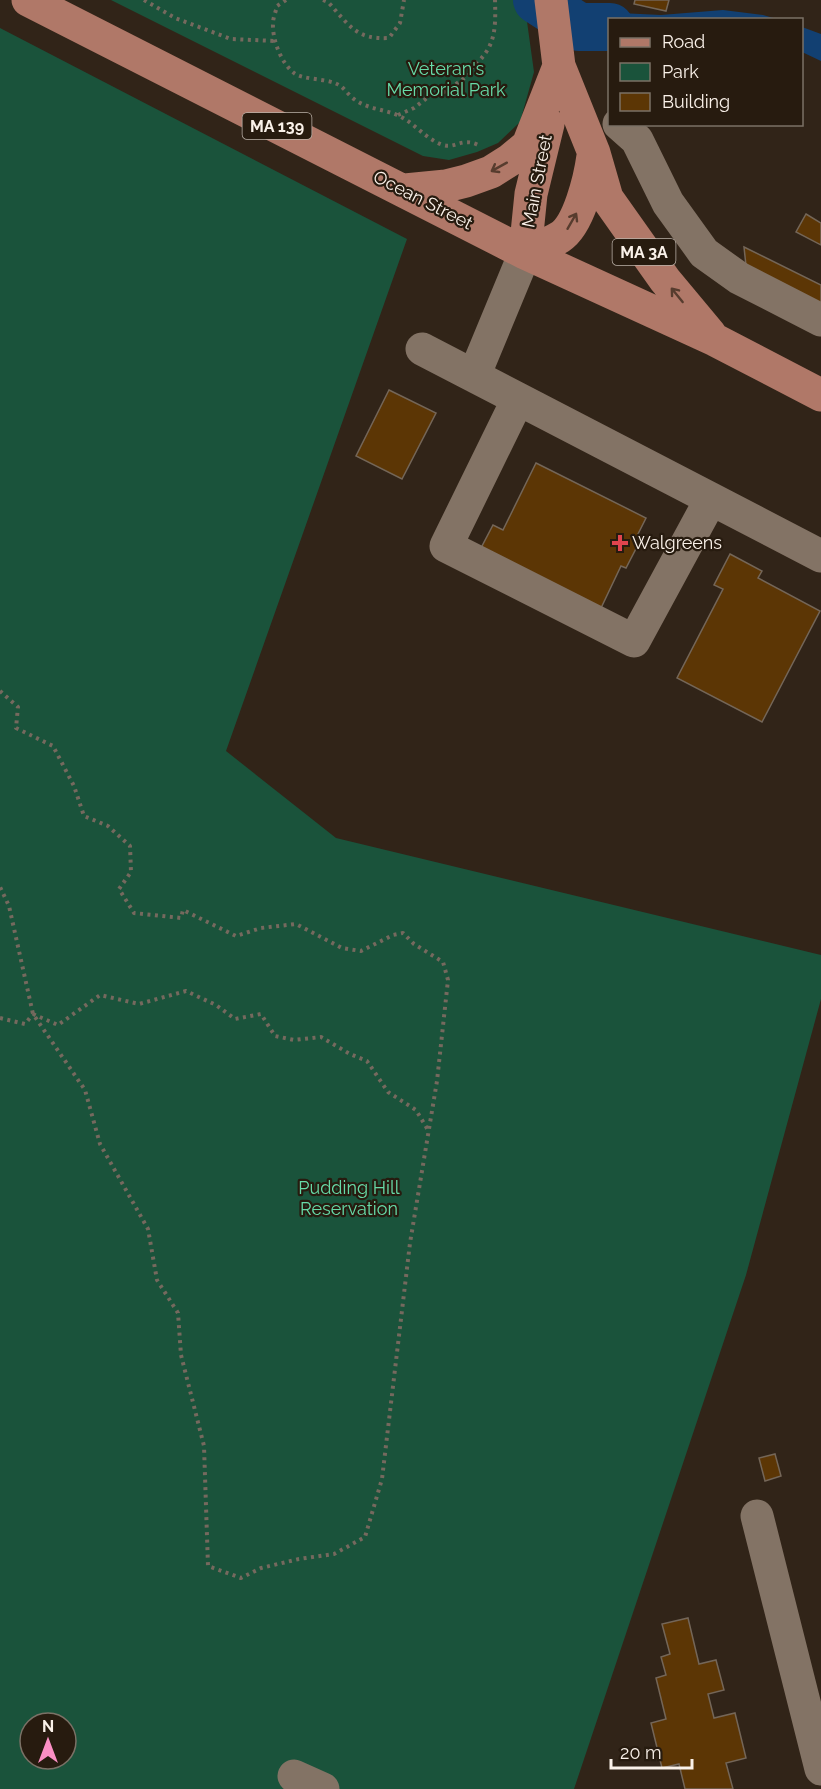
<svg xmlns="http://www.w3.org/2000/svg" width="821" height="1789" viewBox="0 0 821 1789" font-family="Raleway,sans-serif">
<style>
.green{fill:#1a533b;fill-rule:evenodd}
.water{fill:#124072}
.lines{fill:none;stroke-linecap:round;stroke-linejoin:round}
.river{stroke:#124072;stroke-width:48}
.building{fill:#5c3605;stroke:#746658;stroke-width:1.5}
.path{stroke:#75695e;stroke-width:4;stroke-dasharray:3 4.5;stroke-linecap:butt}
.minor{stroke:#837365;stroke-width:33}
.major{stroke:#b07868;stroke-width:33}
.oneway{stroke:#573c2e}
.health-dot{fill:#e0444e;stroke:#271b0f;stroke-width:2}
.labels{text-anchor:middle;stroke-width:4.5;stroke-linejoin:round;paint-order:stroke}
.shield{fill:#271b0f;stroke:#bbb1a8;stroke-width:1.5}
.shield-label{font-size:16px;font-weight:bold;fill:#faf1e9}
.park-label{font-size:18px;fill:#67dba8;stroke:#271b0f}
.street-label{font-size:18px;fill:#faf1e9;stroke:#271b0f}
.poi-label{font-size:18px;fill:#faf1e9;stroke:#271b0f;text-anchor:start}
</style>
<rect width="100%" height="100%" fill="#312418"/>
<path class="green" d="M 111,0 L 524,0 L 534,72 L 520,122 L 498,143 L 477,152 L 449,160 L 423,156 Z
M 0,28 L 407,239 L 226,751 L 336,838 L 821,955 L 821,999 L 746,1275 L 574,1789 L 0,1789 ZM 30,1723 L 66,1723 L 66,1759 L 30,1759 Z"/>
<path class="water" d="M 723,10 L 763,15 L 777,19 L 610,20 L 609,43 L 580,44 L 578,11 L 661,15 Z
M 802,27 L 821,34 L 821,61 L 802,52 Z"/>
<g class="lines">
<path class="river" d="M 537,0 L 579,27 L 610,27"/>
</g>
<path class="building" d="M 635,0 L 669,0 L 666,11 L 634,4 Z
M 806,214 L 821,223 L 821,245 L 796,232 Z
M 744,247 L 821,285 L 821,311 L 747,275 Z
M 389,390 L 436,413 L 402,479 L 356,456 Z
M 536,463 L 646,518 L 638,534 L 642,537 L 626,568 L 621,566 L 601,608 L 481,548 L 493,525 L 503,530 Z
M 730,554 L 762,571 L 758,578 L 820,611 L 762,722 L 677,678 L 723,589 L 714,585 Z
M 775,1454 L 781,1476 L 765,1481 L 759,1458 Z
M 688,1618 L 699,1664 L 716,1660 L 724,1690 L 708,1694 L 714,1718 L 735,1713 L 746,1758 L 726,1763 L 733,1789 L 685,1789 L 679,1764 L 662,1768 L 651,1723 L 666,1719 L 656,1678 L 666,1675 L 661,1657 L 670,1654 L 662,1624 Z"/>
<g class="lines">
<path class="path" d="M 144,0 L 175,18 L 231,39 L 275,41
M 286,0 L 277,6 C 276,11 273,18 273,23 C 272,39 281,63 294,73 C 303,80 324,78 337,84 C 344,87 348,95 354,99 C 367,109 383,109 397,115 C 414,122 425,139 443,145 C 455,149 462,137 478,145
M 323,0 L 328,2 C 349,25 356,40 389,38 L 400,23 L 404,0
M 398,115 L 414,108 L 432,94 L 440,95 L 469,75 L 469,70 C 495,49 496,33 495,0
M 0,691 L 18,707 L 16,728 L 53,746 L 74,786 L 84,816 L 108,826 L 130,846 L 131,872 L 119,889 L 134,913 L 181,918 L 183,910 L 236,936 L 261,928 L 296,924 L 342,948 L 361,951 L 393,935 L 403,933 L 414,944 L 443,962 L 448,980 L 437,1081 L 410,1243 L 382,1479 L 365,1537 L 334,1554 L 299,1559 L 261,1568 L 241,1578 L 208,1566 L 204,1446 L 181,1355 L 178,1313 L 157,1280 L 148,1229 L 100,1144 L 85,1090 L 33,1014 L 9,906 L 0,887
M 33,1014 L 58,1025 L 100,995 L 139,1004 L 186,991 L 216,1005 L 235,1019 L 261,1014 L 275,1036 L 294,1040 L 321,1037 L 350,1054 L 367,1061 L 388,1092 L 416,1110 L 428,1130
M 0,1018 L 25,1024 L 33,1014"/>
<path class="minor" d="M 619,124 L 637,140 L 668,203 L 704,253 L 739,278 L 821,320
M 422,349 L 821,556
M 474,376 L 525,253
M 518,399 L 446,546 L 634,641 L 711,499
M 757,1516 L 821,1769
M 294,1776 L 323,1789"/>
<path class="major" d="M 28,0 L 525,253 L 715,340 L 821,395
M 551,0 L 559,66 L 594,153 L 607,198 L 665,280 L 710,334
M 405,190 L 446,186 L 466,181 L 491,172 L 510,160 L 528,145 L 559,66
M 525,253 L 531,194 L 548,124
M 525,253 C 537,248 549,244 560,237 C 579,225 590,178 593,156"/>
</g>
<defs><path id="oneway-shaft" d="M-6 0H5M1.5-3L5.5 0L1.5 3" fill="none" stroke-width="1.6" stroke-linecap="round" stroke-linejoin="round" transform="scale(1.5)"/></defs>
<g class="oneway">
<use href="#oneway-shaft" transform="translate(499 167) rotate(151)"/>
<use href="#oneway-shaft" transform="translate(572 221) rotate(-60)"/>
<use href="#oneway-shaft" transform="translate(677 295) rotate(-129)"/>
</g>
<path class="health-dot" d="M617 534h6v6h6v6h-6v6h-6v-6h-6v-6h6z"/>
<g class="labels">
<g class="shield">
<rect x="242.5" y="113" width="69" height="26" rx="4.5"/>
<rect x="612.5" y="239" width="63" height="26" rx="4.5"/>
</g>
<g class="shield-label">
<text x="277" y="132">MA 139</text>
<text x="644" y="258">MA 3A</text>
</g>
<g class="park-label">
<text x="446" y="75">Veteran's<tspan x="446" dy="21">Memorial Park</tspan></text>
<text x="349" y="1194">Pudding Hill<tspan x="349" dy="21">Reservation</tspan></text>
</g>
<g class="street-label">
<text transform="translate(537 181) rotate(-79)" y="6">Main Street</text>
<text transform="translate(423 200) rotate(27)" y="6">Ocean Street</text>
</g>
<g class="poi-label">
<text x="632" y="549">Walgreens</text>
</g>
</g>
<rect x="608" y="18" width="195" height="108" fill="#271b0f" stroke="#7b7166" stroke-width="1.5"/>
<rect x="620" y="38" width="30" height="9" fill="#b07868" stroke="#7b7166" stroke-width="1.5"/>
<text x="662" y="48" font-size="18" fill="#faf1e9">Road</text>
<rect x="620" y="63" width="30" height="18" fill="#1a533b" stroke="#7b7166" stroke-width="1.5"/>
<text x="662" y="78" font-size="18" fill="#faf1e9">Park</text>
<rect x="620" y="93" width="30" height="18" fill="#5c3605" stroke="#7b7166" stroke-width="1.5"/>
<text x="662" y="108" font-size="18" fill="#faf1e9">Building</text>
<g transform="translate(48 1741)"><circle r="28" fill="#271b0f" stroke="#7b7166" stroke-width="1.5"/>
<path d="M0-4.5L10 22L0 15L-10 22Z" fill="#fb8fc4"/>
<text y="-9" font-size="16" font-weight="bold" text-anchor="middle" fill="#faf1e9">N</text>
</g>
<path d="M611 1759v9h81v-9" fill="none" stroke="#faf1e9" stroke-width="3"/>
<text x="620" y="1759" font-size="18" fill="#faf1e9" stroke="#271b0f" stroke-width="4.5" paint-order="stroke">20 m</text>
</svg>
